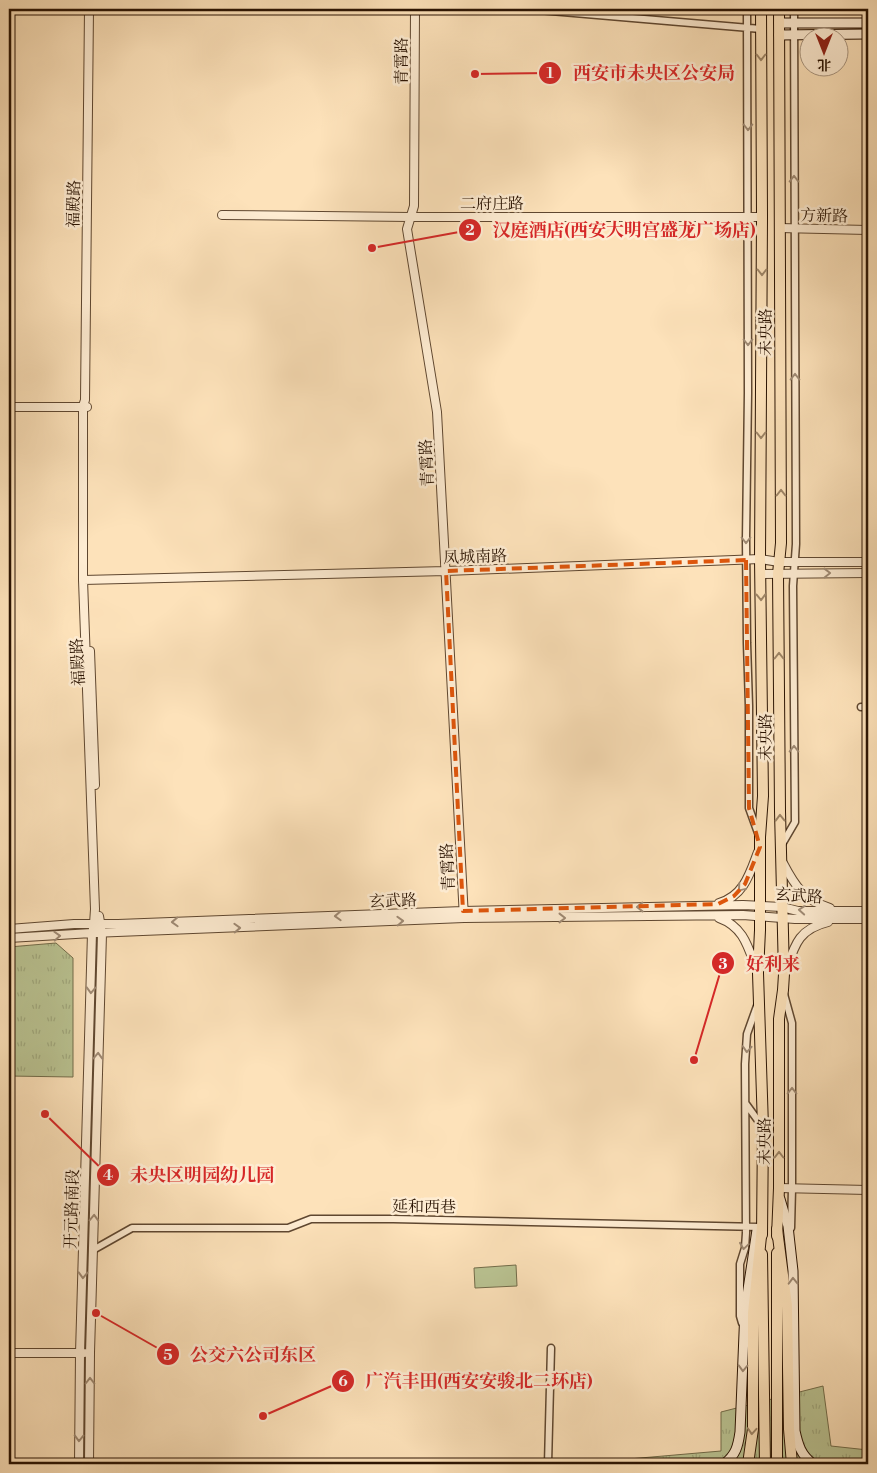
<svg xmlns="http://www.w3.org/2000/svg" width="877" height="1473" viewBox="0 0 877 1473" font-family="'Libre Bodoni','Noto Serif SC',serif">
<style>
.grass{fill:url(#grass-tufts);stroke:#726c4a}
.pitch{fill:#bac493;stroke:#726c4a}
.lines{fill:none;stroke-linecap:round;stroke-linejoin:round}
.minor-casing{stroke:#5f4730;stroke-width:9}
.tertiary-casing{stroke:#5f4730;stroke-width:10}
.secondary-casing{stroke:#2a1302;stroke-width:11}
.primary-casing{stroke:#2a1302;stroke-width:12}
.trunk-casing{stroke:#2a1302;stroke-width:12}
.minor{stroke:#feecd2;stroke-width:6}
.tertiary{stroke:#feecd2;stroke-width:8}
.secondary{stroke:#feecd2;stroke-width:9}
.primary{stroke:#fde2ba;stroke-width:10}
.trunk{stroke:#fde2ba;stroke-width:10}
.oneway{stroke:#9e8567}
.oneway2{stroke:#9f8a74}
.marked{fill:none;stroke:#de560c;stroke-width:4;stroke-dasharray:10 6;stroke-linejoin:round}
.labels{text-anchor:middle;stroke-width:5;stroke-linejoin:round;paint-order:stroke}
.street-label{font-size:16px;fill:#2a1302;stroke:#feecd2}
.leader{fill:none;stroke:#d62828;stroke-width:2}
.callout-dot{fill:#d62828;stroke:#feecd2;stroke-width:2}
.mark-label{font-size:15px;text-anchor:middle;font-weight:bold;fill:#fff}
.callout-label{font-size:18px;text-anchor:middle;font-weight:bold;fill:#d62828;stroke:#feecd2;stroke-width:5;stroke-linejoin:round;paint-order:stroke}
</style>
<defs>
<pattern id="grass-tufts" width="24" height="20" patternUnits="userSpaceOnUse" patternTransform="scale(1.25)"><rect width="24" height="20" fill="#bac493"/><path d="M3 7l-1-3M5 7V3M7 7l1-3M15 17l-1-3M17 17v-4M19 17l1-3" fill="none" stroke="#a0a87d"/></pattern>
</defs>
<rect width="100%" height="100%" fill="#fde2ba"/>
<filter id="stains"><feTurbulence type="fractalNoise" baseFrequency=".004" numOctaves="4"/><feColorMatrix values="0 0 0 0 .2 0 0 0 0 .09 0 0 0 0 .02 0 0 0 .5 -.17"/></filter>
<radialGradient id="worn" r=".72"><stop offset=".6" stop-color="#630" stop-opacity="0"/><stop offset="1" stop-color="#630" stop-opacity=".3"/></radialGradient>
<path class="grass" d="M 56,943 L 73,958 L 73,1077 L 9,1076 L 9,947 Z
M 823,1386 L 831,1446 L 868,1450 L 868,1464 L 571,1464 L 721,1451 L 721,1412 Z"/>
<path class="pitch" d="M 516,1265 L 517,1286 L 475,1288 L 474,1268 Z"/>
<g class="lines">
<g class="minor-casing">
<path id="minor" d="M 527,9 L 761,29
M 747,9 L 748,393 L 746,539 L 747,643 L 749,706 L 749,808 L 758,833
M 861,707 L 868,707
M 781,846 L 795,822 L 793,586 L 796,544 L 794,9
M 784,994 L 792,1023 L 792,1189 L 791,1228
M 746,1104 L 762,1126
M 93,1250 L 132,1228 L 288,1228 L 311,1219 L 393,1219 L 761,1227
M 742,1323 L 740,1316 L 740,1264 L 745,1248 L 746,1233 L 745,1064 L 747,1034 L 757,1006
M 548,1464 L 551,1348"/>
</g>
<g class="tertiary-casing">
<path id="tertiary" d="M 415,9 L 414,206 L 407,229 L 437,412 L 464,918
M 222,215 L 410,217 L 762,217
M 779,228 L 868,230
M 9,407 L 87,407
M 760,574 L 868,573
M 83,580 L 446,571 L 760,559 L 779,562 L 868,562
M 90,651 L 95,785
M 783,863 C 795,886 804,900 830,908
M 719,903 C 744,896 750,873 758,852
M 719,918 C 744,927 748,947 757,971
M 9,929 L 74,924 L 118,924 L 463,911 L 743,905 L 782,907 L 798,911 L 868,911
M 9,938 L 92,933 L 464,918 L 743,915 L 795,919 L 868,919
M 786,970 C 795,944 799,929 828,922
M 779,1188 L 868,1190
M 9,1353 L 84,1353
M 79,1464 L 80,1353 L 92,933 L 94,924 L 95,909 L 83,580 L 83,406 L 85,400 L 89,9
M 89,1464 L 90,1353 L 102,934 L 99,916"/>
</g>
<g class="secondary-casing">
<path id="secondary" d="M 779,23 L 868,23
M 779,35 L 868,34
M 780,1199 L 788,1226 L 793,1271 L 795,1431 C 798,1445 801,1455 813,1464
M 724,1464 C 736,1455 738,1446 740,1432 L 745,1309 L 757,1230"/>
</g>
<g class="primary-casing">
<path id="primary" d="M 761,9 L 762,217 L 760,559 L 763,796 L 760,837 L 760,930 L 758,973 L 763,1127 L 762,1235
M 777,1236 L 779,1188 L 779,1019 L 783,990 L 784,974 L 780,811 L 778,574 L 781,543 L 779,9
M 762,1254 L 765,1464
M 777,1464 L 777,1253"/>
</g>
<g class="trunk-casing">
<path id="trunk" d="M 777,1229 L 787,1306 L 789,1429 L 792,1464
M 748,1464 L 753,1429 L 753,1313 L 762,1227"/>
</g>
<use href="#minor" class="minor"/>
<use href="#tertiary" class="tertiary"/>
<use href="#secondary" class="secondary"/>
<use href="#primary" class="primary"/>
<use href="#trunk" class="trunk"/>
</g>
<defs><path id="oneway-chevron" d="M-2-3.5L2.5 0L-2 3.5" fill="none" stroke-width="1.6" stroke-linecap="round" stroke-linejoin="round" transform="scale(1.25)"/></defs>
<g class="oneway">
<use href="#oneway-chevron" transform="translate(761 57) rotate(90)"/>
<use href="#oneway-chevron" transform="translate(762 272) rotate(90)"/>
<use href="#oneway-chevron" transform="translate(761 435) rotate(90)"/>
<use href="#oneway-chevron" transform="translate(781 493) rotate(-90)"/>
<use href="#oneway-chevron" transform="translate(761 597) rotate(89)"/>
<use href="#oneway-chevron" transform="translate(779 656) rotate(-90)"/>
<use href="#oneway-chevron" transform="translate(780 818) rotate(-91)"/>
<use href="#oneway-chevron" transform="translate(779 1155) rotate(-90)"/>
<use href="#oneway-chevron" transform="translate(752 1431) rotate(94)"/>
</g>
<g class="oneway2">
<use href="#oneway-chevron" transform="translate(748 127) rotate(90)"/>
<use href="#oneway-chevron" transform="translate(794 179) rotate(-90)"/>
<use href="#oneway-chevron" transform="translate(748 342) rotate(90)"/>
<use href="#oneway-chevron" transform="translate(795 377) rotate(-90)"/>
<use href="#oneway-chevron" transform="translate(746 540) rotate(90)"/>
<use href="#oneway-chevron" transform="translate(827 573) rotate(-1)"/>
<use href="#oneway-chevron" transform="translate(794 749) rotate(-90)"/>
<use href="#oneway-chevron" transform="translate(741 888) rotate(130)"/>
<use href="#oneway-chevron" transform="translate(640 907) rotate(179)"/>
<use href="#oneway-chevron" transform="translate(802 910) rotate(-176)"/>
<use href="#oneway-chevron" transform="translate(338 916) rotate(178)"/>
<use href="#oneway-chevron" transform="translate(562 918)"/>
<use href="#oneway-chevron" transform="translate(400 921) rotate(-2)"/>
<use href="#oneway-chevron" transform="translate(175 922) rotate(178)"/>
<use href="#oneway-chevron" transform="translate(237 928) rotate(-2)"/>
<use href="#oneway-chevron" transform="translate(57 936) rotate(-3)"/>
<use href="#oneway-chevron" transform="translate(91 990) rotate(92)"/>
<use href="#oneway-chevron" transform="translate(747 1049) rotate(94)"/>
<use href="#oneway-chevron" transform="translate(98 1056) rotate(-88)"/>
<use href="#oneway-chevron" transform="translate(792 1091) rotate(-90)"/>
<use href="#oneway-chevron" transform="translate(94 1218) rotate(-88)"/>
<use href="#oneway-chevron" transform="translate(744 1246) rotate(98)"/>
<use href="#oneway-chevron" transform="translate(83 1275) rotate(92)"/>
<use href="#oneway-chevron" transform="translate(793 1281) rotate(-91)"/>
<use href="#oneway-chevron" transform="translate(743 1368) rotate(92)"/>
<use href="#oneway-chevron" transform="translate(90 1381) rotate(-90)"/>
<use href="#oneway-chevron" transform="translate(79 1438) rotate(91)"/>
</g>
<path class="marked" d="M 746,560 L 749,808 L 760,847 L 745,884 L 734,896 L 718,904 L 463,911 L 446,571 Z"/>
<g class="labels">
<g class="street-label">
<text transform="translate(401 61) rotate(-90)" y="6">青霄路</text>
<text x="492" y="209">二府庄路</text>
<text transform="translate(73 204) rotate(-89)" y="6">福殿路</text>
<text transform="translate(824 215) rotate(1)" y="6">方新路</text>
<text transform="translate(765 332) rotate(-90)" y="6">未央路</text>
<text transform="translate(426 463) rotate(-93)" y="6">青霄路</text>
<text transform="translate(475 556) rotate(-2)" y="6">凤城南路</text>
<text transform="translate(77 662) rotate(-93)" y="6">福殿路</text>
<text transform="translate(765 737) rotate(-90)" y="6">未央路</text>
<text transform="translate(447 867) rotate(-93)" y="6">青霄路</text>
<text transform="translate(799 895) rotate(4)" y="6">玄武路</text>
<text transform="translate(393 900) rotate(-2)" y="6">玄武路</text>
<text transform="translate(764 1141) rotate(-90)" y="6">未央路</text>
<text transform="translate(424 1206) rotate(1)" y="6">延和西巷</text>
<text transform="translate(71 1209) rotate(-88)" y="6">开元路南段</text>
</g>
</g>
<path class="leader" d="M475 74L550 73M372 248L470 230M694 1060L723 963M45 1114L108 1175M96 1313L168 1354M263 1416L343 1381"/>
<g class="callout-dot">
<circle cx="475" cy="74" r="5"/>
<circle cx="372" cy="248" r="5"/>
<circle cx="694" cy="1060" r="5"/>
<circle cx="45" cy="1114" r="5"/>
<circle cx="96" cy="1313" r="5"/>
<circle cx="263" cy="1416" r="5"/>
<circle cx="550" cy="73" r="12"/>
<circle cx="470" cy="230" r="12"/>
<circle cx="723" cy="963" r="12"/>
<circle cx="108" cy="1175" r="12"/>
<circle cx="168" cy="1354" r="12"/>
<circle cx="343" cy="1381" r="12"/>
</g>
<g class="mark-label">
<text x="550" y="78">1</text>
<text x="470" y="235">2</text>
<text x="723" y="969">3</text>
<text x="108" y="1180">4</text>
<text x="168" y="1360">5</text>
<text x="343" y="1386">6</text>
</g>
<g class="callout-label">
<text x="654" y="79">西安市未央区公安局</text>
<text x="624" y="236">汉庭酒店(西安大明宫盛龙广场店)</text>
<text x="773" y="970">好利来</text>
<text x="202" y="1181">未央区明园幼儿园</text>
<text x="253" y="1361">公交六公司东区</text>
<text x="479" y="1387">广汽丰田(西安安骏北二环店)</text>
</g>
<rect width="877" height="1473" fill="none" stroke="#fde2ba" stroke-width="30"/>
<rect x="10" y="10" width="857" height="1453" fill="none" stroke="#2a1302" stroke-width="2.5"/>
<rect x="15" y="15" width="847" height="1443" fill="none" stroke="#2a1302"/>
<g transform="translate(824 52) rotate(180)"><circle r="24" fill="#feecd2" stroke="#a9957f"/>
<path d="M0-4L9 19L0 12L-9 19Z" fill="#8f2418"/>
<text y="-8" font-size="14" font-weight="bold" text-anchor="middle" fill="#2a1302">北</text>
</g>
<rect width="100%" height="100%" filter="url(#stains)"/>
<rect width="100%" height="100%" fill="url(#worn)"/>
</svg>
